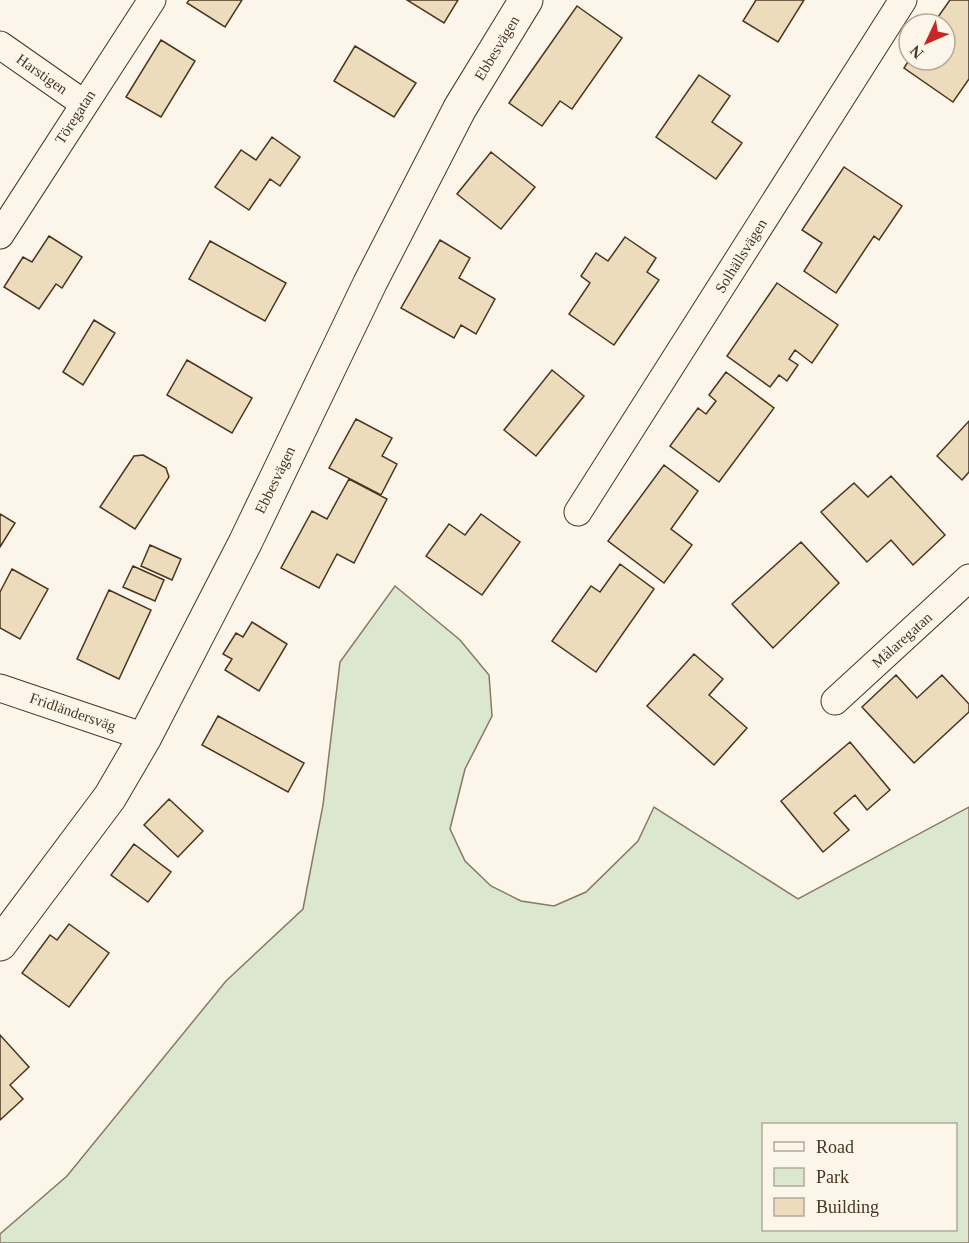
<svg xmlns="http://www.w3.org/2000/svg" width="969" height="1243" viewBox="0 0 969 1243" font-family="Georgia,serif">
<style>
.green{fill:#dce7d0;stroke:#887966;stroke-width:1.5;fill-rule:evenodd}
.building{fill:#ecdcbc;stroke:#4a3520;stroke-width:1.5}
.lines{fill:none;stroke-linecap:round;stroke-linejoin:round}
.street-casing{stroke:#4a3520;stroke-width:29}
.secondary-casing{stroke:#4a3520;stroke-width:35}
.street{stroke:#fbf6e9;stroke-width:27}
.secondary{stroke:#fbf6e9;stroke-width:33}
.labels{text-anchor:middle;stroke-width:4.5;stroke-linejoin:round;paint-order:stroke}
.street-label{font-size:15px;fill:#4a3520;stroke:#fbf6e9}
</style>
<rect width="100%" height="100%" fill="#fbf6e9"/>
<path class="green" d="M 395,586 L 460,640 L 489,675 L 492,716 L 465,769 L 450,829 L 465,861 L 491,886 L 521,901 L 554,906 L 586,892 L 638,841 L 654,807 L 798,899 L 969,807 L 969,1243 L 0,1243 L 0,1234 L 67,1176 L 226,981 L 303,909 L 323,805 L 340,662 ZM 764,1124 L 956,1124 L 956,1230 L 764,1230 Z"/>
<path class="building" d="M 189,0 L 242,0 L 225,27 L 187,3 Z
M 407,0 L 458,0 L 444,23 Z
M 756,0 L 804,0 L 778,42 L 743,21 Z
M 950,0 L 969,0 L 969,79 L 953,102 L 904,68 L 909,60 L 945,60 L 945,24 L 933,24 Z
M 577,6 L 622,38 L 572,109 L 560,101 L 542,126 L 509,103 Z
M 161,40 L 195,61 L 161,117 L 126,97 Z
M 355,46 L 416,83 L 394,117 L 334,81 Z
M 699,75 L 730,96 L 712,122 L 742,143 L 716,179 L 656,137 Z
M 272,137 L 300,157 L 280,186 L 270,179 L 249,210 L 215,187 L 241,150 L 256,160 Z
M 491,152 L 535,187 L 501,229 L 457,194 Z
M 844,167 L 902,206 L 879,240 L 874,236 L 836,293 L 804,271 L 822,243 L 802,230 Z
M 49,236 L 82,257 L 62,288 L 56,284 L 39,309 L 4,287 L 23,257 L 32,262 Z
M 625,237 L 656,258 L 647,272 L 659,280 L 614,345 L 569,314 L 590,283 L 581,276 L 596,253 L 608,261 Z
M 440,240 L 470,258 L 459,278 L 495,299 L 476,334 L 461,325 L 454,338 L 401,308 Z
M 210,241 L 286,283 L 265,321 L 189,279 Z
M 777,283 L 838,325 L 812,363 L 795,350 L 789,359 L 798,365 L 787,381 L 779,375 L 770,387 L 727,356 Z
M 94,320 L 115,333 L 83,385 L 63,372 Z
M 187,360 L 252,398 L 232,433 L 167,395 Z
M 552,370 L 584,396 L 536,456 L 504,430 Z
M 726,372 L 774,408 L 719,482 L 670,446 L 698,408 L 706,414 L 716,401 L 709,395 Z
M 356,419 L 392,438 L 382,456 L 397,464 L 381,495 L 329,468 Z
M 969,421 L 969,472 L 962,480 L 937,456 Z
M 143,455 L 166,468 L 169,477 L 135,529 L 100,507 L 134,456 Z
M 664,465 L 698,491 L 671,529 L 692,545 L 664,583 L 608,541 Z
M 891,476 L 945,535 L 913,565 L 891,540 L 867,562 L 821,512 L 854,483 L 868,497 Z
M 349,479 L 387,499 L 354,563 L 337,554 L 319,588 L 281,568 L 312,511 L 327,519 Z
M 0,514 L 15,523 L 0,547 Z
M 481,514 L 520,542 L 482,595 L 426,556 L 449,524 L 465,535 Z
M 801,542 L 839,583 L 773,648 L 732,604 Z
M 150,545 L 181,559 L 172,580 L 141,566 Z
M 620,564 L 654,589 L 596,672 L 552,641 L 591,586 L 600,592 Z
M 133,566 L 164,580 L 155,601 L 123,587 Z
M 12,569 L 48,589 L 20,639 L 0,628 L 0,592 Z
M 109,590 L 151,610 L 119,679 L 77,659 Z
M 252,622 L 287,644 L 259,691 L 225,670 L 232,659 L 223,654 L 236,633 L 243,637 Z
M 694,654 L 723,679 L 709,695 L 747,728 L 714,765 L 647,706 Z
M 896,675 L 917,698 L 942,675 L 969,704 L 969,712 L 914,763 L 862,707 Z
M 218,716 L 304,763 L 288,792 L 202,745 Z
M 850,742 L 890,790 L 867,810 L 855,795 L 834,813 L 849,830 L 823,852 L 781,801 Z
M 169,799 L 203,831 L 178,857 L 144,825 Z
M 134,844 L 171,872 L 148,902 L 111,875 Z
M 69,924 L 109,953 L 69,1007 L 22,973 L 50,935 L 57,940 Z
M 0,1035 L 29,1067 L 10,1085 L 23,1099 L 0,1120 Z"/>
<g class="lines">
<g class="street-casing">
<path id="street" d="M 0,45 L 83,103
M 0,235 L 152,0
M 578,512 L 903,0
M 0,688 L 145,737
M 835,701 L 969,578"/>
</g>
<g class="secondary-casing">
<path id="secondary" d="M 0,944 L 110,797 L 145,737 L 245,543 L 370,283 L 460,108 L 526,0"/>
</g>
<use href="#street" class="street"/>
<use href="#secondary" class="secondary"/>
</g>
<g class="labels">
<g class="street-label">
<text transform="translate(497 48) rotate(-59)" y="5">Ebbesvägen</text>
<text transform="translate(42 74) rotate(35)" y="5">Harstigen</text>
<text transform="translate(75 117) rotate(-57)" y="5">Töregatan</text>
<text transform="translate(741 256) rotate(-58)" y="5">Solhällsvägen</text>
<text transform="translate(275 480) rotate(-64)" y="5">Ebbesvägen</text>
<text transform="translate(902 640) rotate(-42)" y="5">Målaregatan</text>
<text transform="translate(73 712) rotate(19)" y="5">Fridländersväg</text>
</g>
</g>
<rect x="762" y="1123" width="195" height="108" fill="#fbf6e9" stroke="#b4a999" stroke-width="1.5"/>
<rect x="774" y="1142" width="30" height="9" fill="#fbf6e9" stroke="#b4a999" stroke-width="1.5"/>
<text x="816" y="1153" font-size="18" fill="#4a3520">Road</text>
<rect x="774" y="1168" width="30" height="18" fill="#dce7d0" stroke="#b4a999" stroke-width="1.5"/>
<text x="816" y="1183" font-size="18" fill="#4a3520">Park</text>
<rect x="774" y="1198" width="30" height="18" fill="#ecdcbc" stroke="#b4a999" stroke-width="1.5"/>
<text x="816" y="1213" font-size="18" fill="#4a3520">Building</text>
<g transform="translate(927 42) rotate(226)"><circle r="28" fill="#fbf6e9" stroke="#b4a999" stroke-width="1.5"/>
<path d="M0-4.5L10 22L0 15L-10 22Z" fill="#c62828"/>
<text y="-9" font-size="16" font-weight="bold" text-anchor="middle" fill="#4a3520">N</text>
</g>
</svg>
